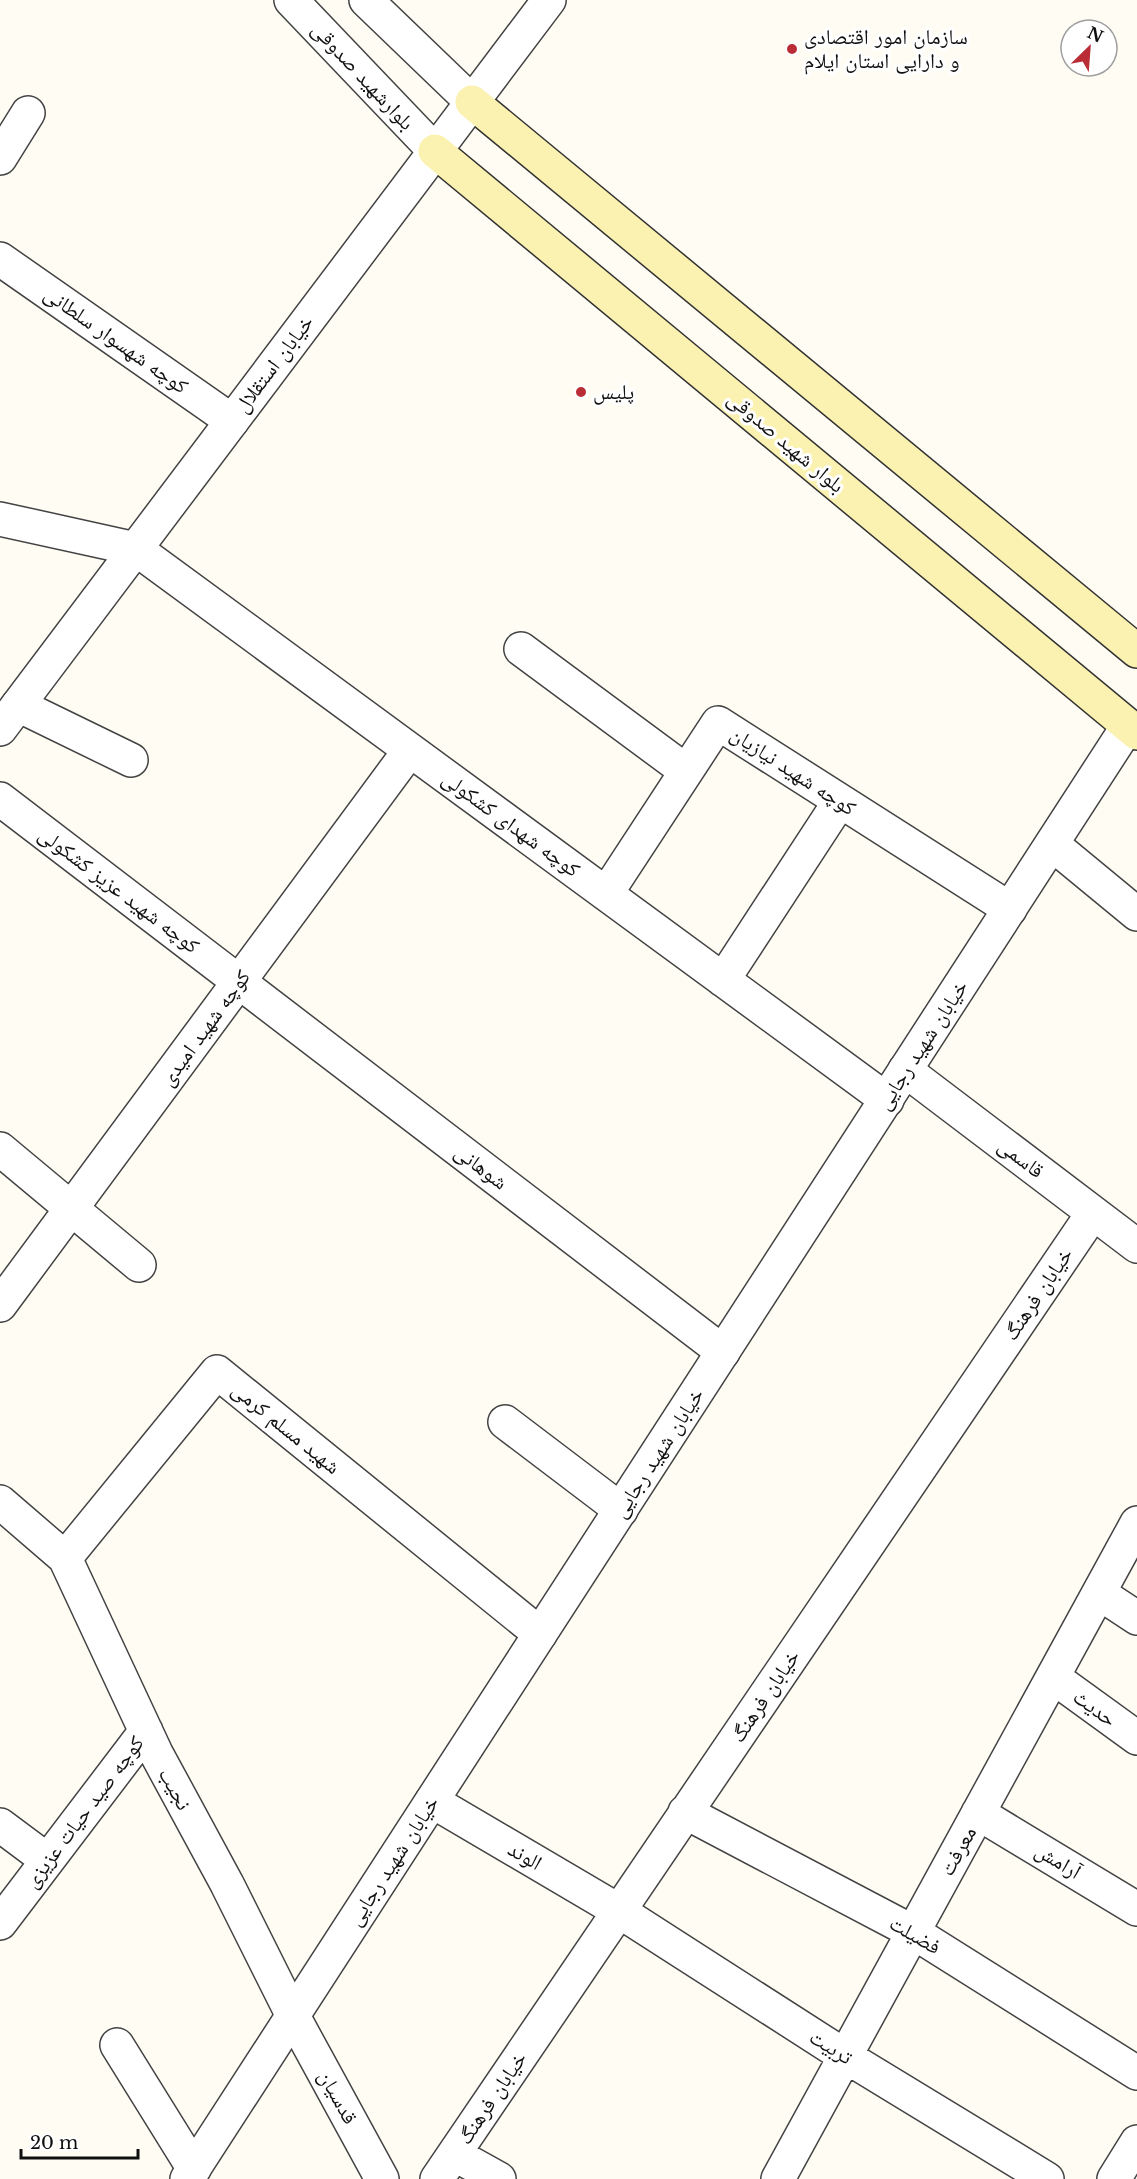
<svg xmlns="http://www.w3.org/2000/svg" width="1137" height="2179" viewBox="0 0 1137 2179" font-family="'Libre Baskerville','Noto Naskh Arabic',serif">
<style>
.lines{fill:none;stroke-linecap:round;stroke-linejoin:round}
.minor-casing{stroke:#434343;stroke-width:36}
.tertiary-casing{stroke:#434343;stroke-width:36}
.secondary-casing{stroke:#323232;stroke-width:36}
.minor{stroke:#fff;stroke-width:33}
.tertiary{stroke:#fff;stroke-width:33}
.secondary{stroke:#fbf2b1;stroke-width:33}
.poi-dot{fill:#ba2d36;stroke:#fff;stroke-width:2}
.labels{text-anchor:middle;stroke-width:6;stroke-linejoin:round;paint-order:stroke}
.poi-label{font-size:21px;fill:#101010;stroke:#fff;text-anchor:start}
.street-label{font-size:21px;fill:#101010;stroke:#fff}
</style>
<rect width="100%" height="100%" fill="#fefcf3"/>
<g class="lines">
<g class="minor-casing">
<path id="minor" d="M 0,158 L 28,113
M 0,259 L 232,421
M 136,549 L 887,1100
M 521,649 L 686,771
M 18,705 L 131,760
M 0,799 L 723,1352
M 1052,844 L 1137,914
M 606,894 L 718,723 L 1010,909
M 723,980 L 840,801
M 905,1070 L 1137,1246
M 0,1149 L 139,1265
M 0,1305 L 410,750
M 505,1422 L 621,1510
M 0,1502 L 65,1558 L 156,1753 L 227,1884 L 293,2016 L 382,2179
M 65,1558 L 217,1372 L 540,1634
M 1099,1593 L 1137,1618
M 1053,1677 L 1137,1738
M 432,1801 L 619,1911 L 845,2056 L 1047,2179
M 685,1812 L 913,1932 L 1137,2073
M 978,1813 L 1137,1909
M 0,1825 L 47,1860
M 0,1923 L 146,1731
M 117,2045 L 194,2169
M 454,2154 L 499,2179
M 437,2179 L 1093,1213
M 778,2179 L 1137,1523
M 1114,2179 L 1137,2142"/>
</g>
<g class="tertiary-casing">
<path id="tertiary" d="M 291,0 L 435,151
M 366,0 L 472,102
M 0,519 L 136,549
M 0,729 L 549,0
M 187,2179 L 1128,726"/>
</g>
<g class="secondary-casing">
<path id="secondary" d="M 472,102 L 1137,651
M 435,151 L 1137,733"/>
</g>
<use href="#minor" class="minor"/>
<use href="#tertiary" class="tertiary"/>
<use href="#secondary" class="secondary"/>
</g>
<g class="poi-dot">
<circle cx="792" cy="49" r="6"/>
<circle cx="581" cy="392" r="6"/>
</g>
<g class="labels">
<g class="poi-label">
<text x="804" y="44">سازمان امور اقتصادی<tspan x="804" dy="24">و دارایی استان ایلام</tspan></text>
<text x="593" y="399">پلیس</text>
</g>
<g class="street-label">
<text transform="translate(363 76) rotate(47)" y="7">بلوارشهید صدوقی</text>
<text transform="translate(116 340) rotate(35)" y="7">کوچه شهسوار سلطانی</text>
<text transform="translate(274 364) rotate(-53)" y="7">خیابان استقلال</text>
<text transform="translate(786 442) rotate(40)" y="7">بلوار شهید صدوقی</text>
<text transform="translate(793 771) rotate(33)" y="7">کوچه شهید نیازیان</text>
<text transform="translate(511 824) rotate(36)" y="7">کوچه شهدای کشکولی</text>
<text transform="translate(119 890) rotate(37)" y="7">کوچه شهید عزیز کشکولی</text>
<text transform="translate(205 1028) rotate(-54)" y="7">کوچه شهید امیدی</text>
<text transform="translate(922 1045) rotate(-57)" y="7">خیابان شهید رجایی</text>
<text transform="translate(1021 1158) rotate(37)" y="7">قاسمی</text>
<text transform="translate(481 1167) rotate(37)" y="7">شوهانی</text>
<text transform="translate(1038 1294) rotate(-56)" y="7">خیابان فرهنگ</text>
<text transform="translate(286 1428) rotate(39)" y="7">شهید مسلم کرمی</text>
<text transform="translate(658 1453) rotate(-57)" y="7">خیابان شهید رجایی</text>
<text transform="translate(765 1696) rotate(-56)" y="7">خیابان فرهنگ</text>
<text transform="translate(1095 1708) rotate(36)" y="7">حدیث</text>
<text transform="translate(175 1789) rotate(61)" y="7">نجیب</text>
<text transform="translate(84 1812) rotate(-53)" y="7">کوچه صید حیات عزیزی</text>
<text transform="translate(958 1851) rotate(-61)" y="7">معرفت</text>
<text transform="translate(525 1856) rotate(30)" y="7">الوند</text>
<text transform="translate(393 1861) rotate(-57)" y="7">خیابان شهید رجایی</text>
<text transform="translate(1058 1861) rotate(31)" y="7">آرامش</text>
<text transform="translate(915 1935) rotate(30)" y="7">فضیلت</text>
<text transform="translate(831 2047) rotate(32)" y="7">تربیت</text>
<text transform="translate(338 2097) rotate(61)" y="7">قدسیان</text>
<text transform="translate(492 2098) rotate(-56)" y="7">خیابان فرهنگ</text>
</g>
</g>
<g transform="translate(1089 48) rotate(25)"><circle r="28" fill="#ffffff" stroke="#9f9f9f" stroke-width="1.5"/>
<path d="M0-4.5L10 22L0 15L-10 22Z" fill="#ba2d36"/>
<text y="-9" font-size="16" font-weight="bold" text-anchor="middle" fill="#101010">N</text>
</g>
<path d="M21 2149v9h117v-9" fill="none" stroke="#101010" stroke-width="3"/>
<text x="30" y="2149" font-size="18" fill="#101010" stroke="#ffffff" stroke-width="4.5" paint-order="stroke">20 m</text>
</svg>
